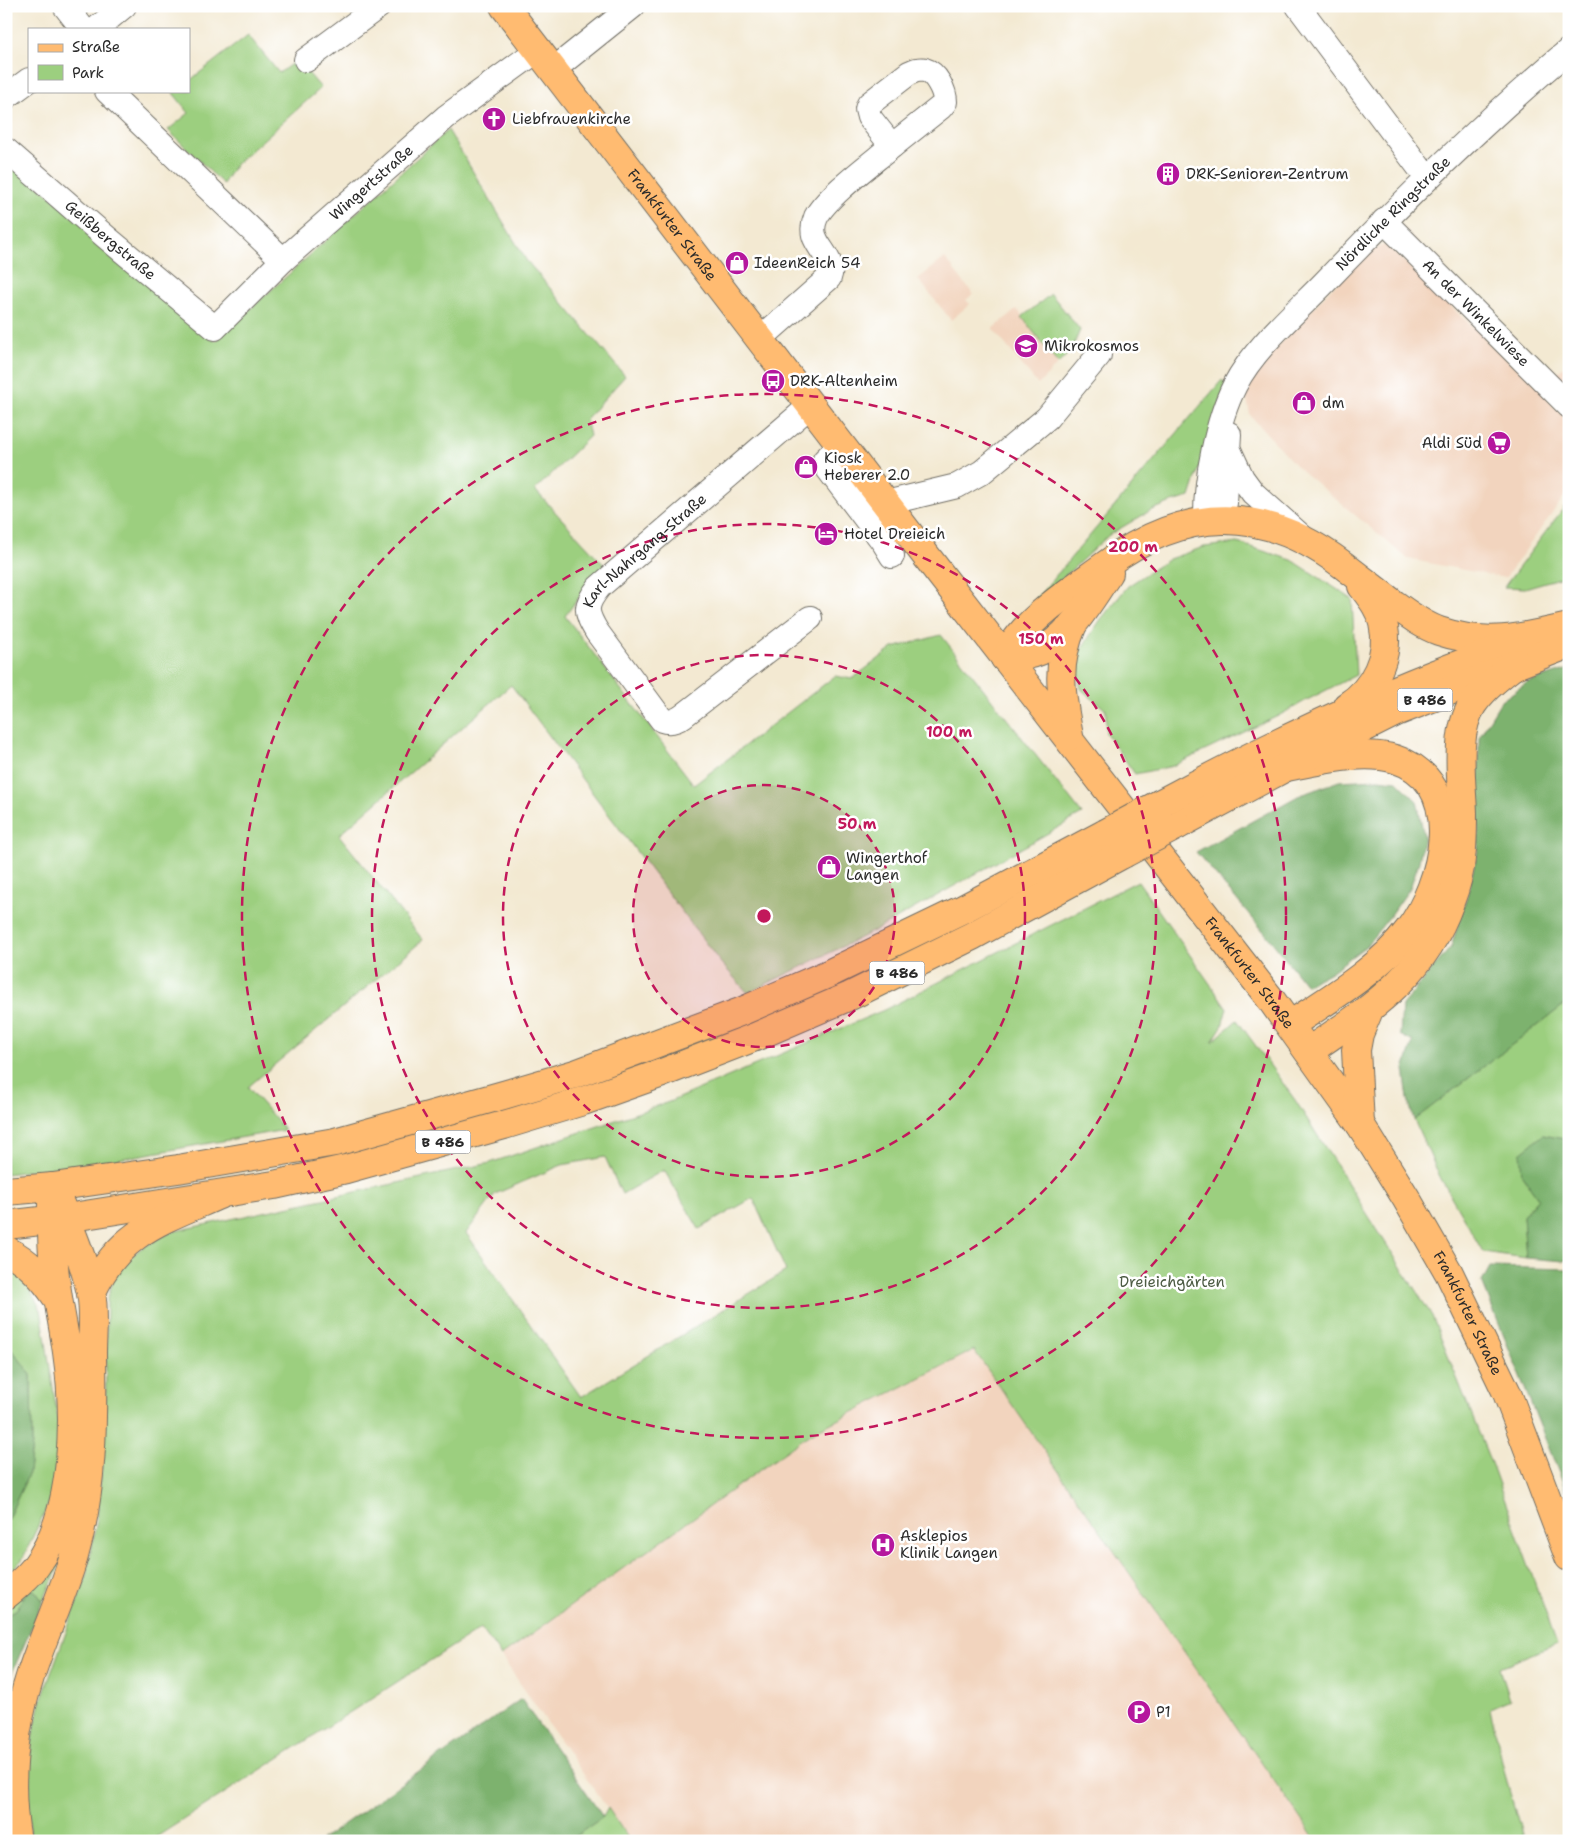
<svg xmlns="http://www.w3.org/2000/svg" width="1575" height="1847" viewBox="0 0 1575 1847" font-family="'Shantell Sans',sans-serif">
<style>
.built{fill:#f2d4be}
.green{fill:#9ccf7f;stroke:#647d55;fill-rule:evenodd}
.forest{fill:#7db26e;stroke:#546e4c}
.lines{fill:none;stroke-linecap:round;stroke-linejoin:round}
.minor-casing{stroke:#716e65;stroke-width:26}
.major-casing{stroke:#716e65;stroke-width:30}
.highway-casing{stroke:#716e65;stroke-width:30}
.minor{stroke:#fff;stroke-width:24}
.major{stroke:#ffbb71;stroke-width:28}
.highway{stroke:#ffbb71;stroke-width:28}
.major-bridge-casing{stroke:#716e65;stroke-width:30;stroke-linecap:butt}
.major-bridge{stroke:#ffbb71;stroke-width:28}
.ring{fill:none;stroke:#c2185b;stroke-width:2.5;stroke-dasharray:9 6}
.labels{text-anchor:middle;stroke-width:5;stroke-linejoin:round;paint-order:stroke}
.shield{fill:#fff;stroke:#6b6b6b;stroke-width:1}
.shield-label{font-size:14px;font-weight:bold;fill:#2b2b2b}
.poi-label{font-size:15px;fill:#2b2b2b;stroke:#fff;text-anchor:start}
.street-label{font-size:15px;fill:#2b2b2b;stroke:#fff}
.park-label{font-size:15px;fill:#4d5c44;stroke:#fff}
.centre{fill:#c2185b;stroke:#fff;stroke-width:2.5}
.ring-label{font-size:15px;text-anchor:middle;font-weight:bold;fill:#c2185b;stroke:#fff;stroke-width:5;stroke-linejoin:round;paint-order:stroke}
</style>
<rect width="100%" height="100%" fill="#fff"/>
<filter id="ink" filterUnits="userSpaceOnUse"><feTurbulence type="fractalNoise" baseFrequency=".02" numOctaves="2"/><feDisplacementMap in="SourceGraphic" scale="10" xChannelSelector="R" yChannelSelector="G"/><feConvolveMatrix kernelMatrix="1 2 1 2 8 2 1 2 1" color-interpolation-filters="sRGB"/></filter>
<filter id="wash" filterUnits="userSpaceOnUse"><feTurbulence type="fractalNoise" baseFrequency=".0096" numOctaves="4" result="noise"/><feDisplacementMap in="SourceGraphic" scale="20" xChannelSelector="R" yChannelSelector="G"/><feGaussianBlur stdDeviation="1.12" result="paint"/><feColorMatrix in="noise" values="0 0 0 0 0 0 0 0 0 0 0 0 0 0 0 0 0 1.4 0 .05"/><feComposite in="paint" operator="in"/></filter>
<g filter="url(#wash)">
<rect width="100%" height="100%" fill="#f3e9d2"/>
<path class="built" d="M 1387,244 L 1462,317 L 1542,387 L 1569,362 L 1569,490 L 1505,578 L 1408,559 L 1297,467 L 1250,415 L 1245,389 L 1262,363 L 1356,262 L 1371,250 Z
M 945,258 L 973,294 L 966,300 L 970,304 L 951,320 L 918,279 Z
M 1017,309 L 1058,364 L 1038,385 L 993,329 Z
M 974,1350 L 1316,1841 L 630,1841 L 501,1656 L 810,1434 Z"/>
<path class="green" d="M 248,35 L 279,73 L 297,60 L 321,88 L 235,165 L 223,184 L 168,130 L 189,113 L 173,93 L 175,91 L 189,91 L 189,81 Z
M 448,130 L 526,260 L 625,376 L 586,419 L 590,436 L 535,490 L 606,567 L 580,596 L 565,616 L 694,785 L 835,676 L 852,679 L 893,648 L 941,635 L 1082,814 L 876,930 L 748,993 L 720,962 L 511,685 L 339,835 L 423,940 L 248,1087 L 285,1130 L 113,1160 L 6,1174 L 6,157 L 215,341 Z
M 1051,294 L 1080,330 L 1071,351 L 1058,364 L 1022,317 Z
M 1222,380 L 1226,384 L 1190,497 L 1169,503 L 1148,512 L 1109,535 L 1041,598 L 1030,606 Z
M 1569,501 L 1569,575 L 1525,588 L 1504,587 Z
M 1238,543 L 1292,560 L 1352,599 L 1356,675 L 1307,700 L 1278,716 L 1173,766 L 1135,774 L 1106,733 L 1106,710 L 1081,689 L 1074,660 L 1101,619 L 1128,586 L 1169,559 L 1204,547 Z
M 1138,881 L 1227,1008 L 1222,1026 L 1212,1042 L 1237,1020 L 1295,1100 L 1432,1316 L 1493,1468 L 1557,1644 L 1500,1667 L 1510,1699 L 1490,1708 L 1508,1786 L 1524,1841 L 1316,1841 L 974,1350 L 810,1434 L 501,1656 L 481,1628 L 150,1841 L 31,1841 L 28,1808 L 28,1776 L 33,1733 L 43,1695 L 86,1578 L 97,1519 L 105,1435 L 107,1299 L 118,1268 L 140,1249 L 171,1232 L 490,1163 L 669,1102 L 884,1010 ZM 605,1157 L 622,1194 L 664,1170 L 699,1229 L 753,1198 L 786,1271 L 581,1397 L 466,1233 L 495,1194 L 562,1165 Z
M 1569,1001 L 1569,1140 L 1543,1135 L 1522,1175 L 1538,1198 L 1523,1216 L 1526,1258 L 1483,1252 L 1440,1177 L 1414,1120 Z
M 6,1265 L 19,1270 L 41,1310 L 60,1433 L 55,1490 L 22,1560 L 6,1575 L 6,1523 L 29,1473 L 32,1443 L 31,1375 L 14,1352 L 6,1349 Z
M 71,1502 L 59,1567 L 43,1601 L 30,1585 L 17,1609 L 6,1616 L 6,1602 Z
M 608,1808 L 630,1841 L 568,1841 L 603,1817 Z"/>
<path class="forest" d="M 1569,669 L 1569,1001 L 1414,1120 L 1408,1099 L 1404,1069 L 1413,1042 L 1400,1035 L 1402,1005 L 1451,947 L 1467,896 L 1478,850 L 1479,737 L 1501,701 L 1528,682 Z
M 1378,779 L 1397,781 L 1417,801 L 1424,836 L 1419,862 L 1410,888 L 1391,915 L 1366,946 L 1331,972 L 1306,985 L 1265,933 L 1196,852 L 1298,796 L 1339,781 Z
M 1543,1135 L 1569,1140 L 1569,1259 L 1564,1261 L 1526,1258 L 1523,1216 L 1538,1198 L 1522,1175 L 1520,1153 Z
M 1490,1267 L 1569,1269 L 1569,1498 L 1482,1282 Z
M 6,1349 L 14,1352 L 31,1375 L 32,1443 L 29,1473 L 6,1523 Z
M 30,1585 L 43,1601 L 12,1673 L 6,1697 L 6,1616 L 17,1609 Z
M 521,1699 L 603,1817 L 568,1841 L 320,1841 Z"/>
</g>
<g filter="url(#ink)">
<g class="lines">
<g class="minor-casing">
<g id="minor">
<path d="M 65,6 L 83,29"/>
<path d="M 1298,6 L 1427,178"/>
<path d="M 96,29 L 124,6"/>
<path d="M 306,60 L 379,6"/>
<path d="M 553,70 L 633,6"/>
<path d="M 916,70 C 919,70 922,69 925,70 C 936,73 945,91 945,102 L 941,107 L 892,146 L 869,117 L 867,109 L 869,104 L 909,73 Z"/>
<path d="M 107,91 L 283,260"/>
<path d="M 6,97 L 29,80"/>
<path id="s1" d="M 6,150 L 106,237 L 215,328 L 283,260 L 446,117 L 538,50"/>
<path id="s2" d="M 1384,221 L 1569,406"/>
<path d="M 760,339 L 829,278 C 835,262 822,253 816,240 C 812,233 813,224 816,217 C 828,195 872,163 892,146"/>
<path d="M 841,444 L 825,460 L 828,469 L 884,543 L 892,556"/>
<path d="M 1230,452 L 1242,478 L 1253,493 L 1301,536"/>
<path d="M 886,503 L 957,486 L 982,472 L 1047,418 L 1099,355"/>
<path id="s3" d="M 1206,521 C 1205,481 1217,420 1235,385 C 1254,348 1296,312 1325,282 C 1403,201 1483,122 1569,50"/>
<path d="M 1206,521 L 1220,512 L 1225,503 L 1229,434"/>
<path id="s4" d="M 810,618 L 683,716 C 676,721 670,723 662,720 L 597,632 C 585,612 584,606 599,587 L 811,405"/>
</g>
</g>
<g class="major-casing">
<g id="major">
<path id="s5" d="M 504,6 L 937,570 L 1272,1001 L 1360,1124 L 1406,1198 L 1449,1273 L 1507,1393 L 1569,1557"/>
<path d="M 1005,658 C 1009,652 1013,645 1017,639 C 1037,612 1077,586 1104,566 C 1184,506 1262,504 1343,565 C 1360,578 1377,591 1394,604 C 1408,614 1422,625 1439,631 C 1486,647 1522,638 1569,627"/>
<path d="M 1005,658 C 1017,657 1029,656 1040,651 C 1071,637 1090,599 1109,573"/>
<path d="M 1347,706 C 1374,689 1391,655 1383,623 C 1380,609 1371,598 1362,586"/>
<path d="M 1069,736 C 1061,693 1055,666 1073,624"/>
<path d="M 1286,767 C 1319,761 1363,749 1395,759 C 1470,783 1443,886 1408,931 C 1380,969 1329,999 1290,1025"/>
<path d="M 1161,803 C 1249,756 1339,712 1432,675 C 1457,665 1482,656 1507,646"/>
<path d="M 1178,825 L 1286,767 L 1396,712 L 1569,644"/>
<path d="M 1309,1051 C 1370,1009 1424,976 1450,902 C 1455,889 1460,873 1461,858 C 1463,843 1463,828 1463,813 C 1462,781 1454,732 1473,704 C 1484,688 1501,675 1517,663"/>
<path d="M 1360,1124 L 1356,1050 L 1359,1034 L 1369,1010"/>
<path d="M 6,1191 L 53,1187 L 178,1169 L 335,1142 L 500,1096 L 575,1074 L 740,1012 L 828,974 L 963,909 L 1106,833"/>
<path d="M 6,1225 L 66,1218 L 274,1185 L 346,1169 L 504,1125 L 583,1101 L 662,1073 L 755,1037 L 850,996 L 972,936 L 1123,854"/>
</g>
</g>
<g class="highway-casing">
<path id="highway" d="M 6,1250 C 29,1262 43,1277 57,1298
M 91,1294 C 118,1232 162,1220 219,1195
M 6,1595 C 17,1586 28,1577 36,1566 C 76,1512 76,1415 67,1352 C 63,1323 56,1294 54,1265 C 51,1242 52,1220 52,1197
M 17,1841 C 7,1785 13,1730 30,1677 C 43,1636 62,1597 74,1556 C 93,1491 93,1421 92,1354 C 92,1334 95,1312 91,1293 C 83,1257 67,1221 53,1187"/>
</g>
<use href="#minor" class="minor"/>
<use href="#major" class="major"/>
<use href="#highway" class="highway"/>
<g class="major-bridge-casing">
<path id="major-bridge" d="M 1106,833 L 1161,803
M 1123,854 L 1178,825"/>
</g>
<use href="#major-bridge" class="major-bridge"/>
</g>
</g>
<circle cx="764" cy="916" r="131" fill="#c2185b" fill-opacity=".12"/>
<g class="ring">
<circle cx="764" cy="916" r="131"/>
<circle cx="764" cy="916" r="261"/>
<circle cx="764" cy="916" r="392"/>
<circle cx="764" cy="916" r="522"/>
</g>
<defs>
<g id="church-disc" transform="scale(1.25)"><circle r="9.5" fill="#b5179e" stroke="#fff"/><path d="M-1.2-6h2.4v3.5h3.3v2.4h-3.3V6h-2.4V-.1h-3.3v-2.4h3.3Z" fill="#fff"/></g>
<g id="building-disc" transform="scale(1.25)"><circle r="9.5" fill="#b5179e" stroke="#fff"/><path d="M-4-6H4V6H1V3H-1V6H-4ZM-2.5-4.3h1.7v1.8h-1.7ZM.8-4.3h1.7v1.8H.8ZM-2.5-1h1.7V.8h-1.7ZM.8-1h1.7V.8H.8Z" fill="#fff"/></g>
<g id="shop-disc" transform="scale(1.25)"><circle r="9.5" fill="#b5179e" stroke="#fff"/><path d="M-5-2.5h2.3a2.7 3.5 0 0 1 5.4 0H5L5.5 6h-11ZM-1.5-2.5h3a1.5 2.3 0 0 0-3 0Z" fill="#fff"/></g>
<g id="school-disc" transform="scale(1.25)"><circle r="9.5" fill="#b5179e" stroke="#fff"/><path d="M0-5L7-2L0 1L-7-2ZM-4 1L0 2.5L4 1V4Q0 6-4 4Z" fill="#fff"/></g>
<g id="bus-disc" transform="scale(1.25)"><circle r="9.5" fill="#b5179e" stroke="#fff"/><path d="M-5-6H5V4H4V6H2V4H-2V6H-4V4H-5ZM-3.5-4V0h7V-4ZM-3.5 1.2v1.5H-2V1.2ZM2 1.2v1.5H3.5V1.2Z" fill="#fff"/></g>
<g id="supermarket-disc" transform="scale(1.25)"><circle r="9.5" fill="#b5179e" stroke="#fff"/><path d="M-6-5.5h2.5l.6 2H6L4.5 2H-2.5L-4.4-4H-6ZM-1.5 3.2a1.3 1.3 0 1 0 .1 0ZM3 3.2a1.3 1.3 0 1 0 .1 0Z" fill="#fff"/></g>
<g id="hotel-disc" transform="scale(1.25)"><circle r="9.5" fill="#b5179e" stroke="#fff"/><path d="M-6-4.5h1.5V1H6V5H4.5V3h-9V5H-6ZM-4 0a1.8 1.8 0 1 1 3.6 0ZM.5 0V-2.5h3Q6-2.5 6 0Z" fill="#fff"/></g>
<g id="hospital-disc" transform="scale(1.25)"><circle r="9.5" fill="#b5179e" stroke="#fff"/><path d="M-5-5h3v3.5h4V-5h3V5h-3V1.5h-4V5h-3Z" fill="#fff"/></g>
<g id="parking-disc" transform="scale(1.25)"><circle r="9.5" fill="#b5179e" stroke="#fff"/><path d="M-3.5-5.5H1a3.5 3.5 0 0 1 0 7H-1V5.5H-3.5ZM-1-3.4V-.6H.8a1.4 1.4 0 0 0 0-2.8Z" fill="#fff"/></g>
</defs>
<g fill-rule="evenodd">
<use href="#church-disc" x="494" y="119"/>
<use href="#building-disc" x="1168" y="174"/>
<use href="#shop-disc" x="737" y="263"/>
<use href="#school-disc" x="1026" y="346"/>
<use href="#bus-disc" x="773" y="381"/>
<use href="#shop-disc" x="1304" y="403"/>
<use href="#supermarket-disc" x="1499" y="443"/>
<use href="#shop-disc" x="806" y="467"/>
<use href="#hotel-disc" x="826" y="534"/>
<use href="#shop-disc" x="829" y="867"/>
<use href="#hospital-disc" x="883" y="1545"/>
<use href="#parking-disc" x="1139" y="1712"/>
</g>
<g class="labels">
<g class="shield">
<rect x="1397.5" y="688.5" width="55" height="23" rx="4"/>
<rect x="869.5" y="961.5" width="55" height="23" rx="4"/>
<rect x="415.5" y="1130.5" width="55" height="23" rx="4"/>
</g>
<g class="shield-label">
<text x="1425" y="705">B 486</text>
<text x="897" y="978">B 486</text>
<text x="443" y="1147">B 486</text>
</g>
<g class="poi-label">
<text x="512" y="124">Liebfrauenkirche</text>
<text x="1186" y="179">DRK-Senioren-Zentrum</text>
<text x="754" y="268">IdeenReich 54</text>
<text x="1044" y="351">Mikrokosmos</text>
<text x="790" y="386">DRK-Altenheim</text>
<text x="1322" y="408">dm</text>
<text x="1482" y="448" text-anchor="end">Aldi Süd</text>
<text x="824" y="463">Kiosk<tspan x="824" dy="17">Heberer 2.0</tspan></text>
<text x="844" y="539">Hotel Dreieich</text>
<text x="846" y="863">Wingerthof<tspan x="846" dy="17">Langen</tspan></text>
<text x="900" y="1541">Asklepios<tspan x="900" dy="17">Klinik Langen</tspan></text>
<text x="1156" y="1717">P1</text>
</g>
<g class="street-label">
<text dy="5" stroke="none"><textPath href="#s1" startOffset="488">Wingertstraße</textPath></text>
<text dy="5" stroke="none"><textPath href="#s3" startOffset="374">Nördliche Ringstraße</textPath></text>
<text dy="5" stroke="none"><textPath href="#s5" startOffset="276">Frankfurter Straße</textPath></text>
<text dy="5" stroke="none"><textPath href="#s1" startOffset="138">Geißbergstraße</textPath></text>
<text dy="5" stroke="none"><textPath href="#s2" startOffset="130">An der Winkelwiese</textPath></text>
<text dy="5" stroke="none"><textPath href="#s4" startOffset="400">Karl-Nahrgang-Straße</textPath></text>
<text dy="5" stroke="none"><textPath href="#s5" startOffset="1221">Frankfurter Straße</textPath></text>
<text dy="5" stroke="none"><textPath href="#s5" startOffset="1626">Frankfurter Straße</textPath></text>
</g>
<g class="park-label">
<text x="1172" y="1287">Dreieichgärten</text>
</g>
</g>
<circle cx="764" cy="916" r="8" class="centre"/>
<g class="ring-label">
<text x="1133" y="552">200 m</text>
<text x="1041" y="644">150 m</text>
<text x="949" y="737">100 m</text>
<text x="857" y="829">50 m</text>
</g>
<rect width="1575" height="1847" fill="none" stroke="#fff" stroke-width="25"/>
<rect x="28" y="28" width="162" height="65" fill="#ffffff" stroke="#aaaaaa"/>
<rect x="38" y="44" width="25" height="8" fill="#ffbb71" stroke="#aaaaaa"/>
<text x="72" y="52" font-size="15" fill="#2b2b2b">Straße</text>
<rect x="38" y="65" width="25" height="15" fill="#9ccf7f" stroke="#aaaaaa"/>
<text x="72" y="78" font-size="15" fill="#2b2b2b">Park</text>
</svg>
